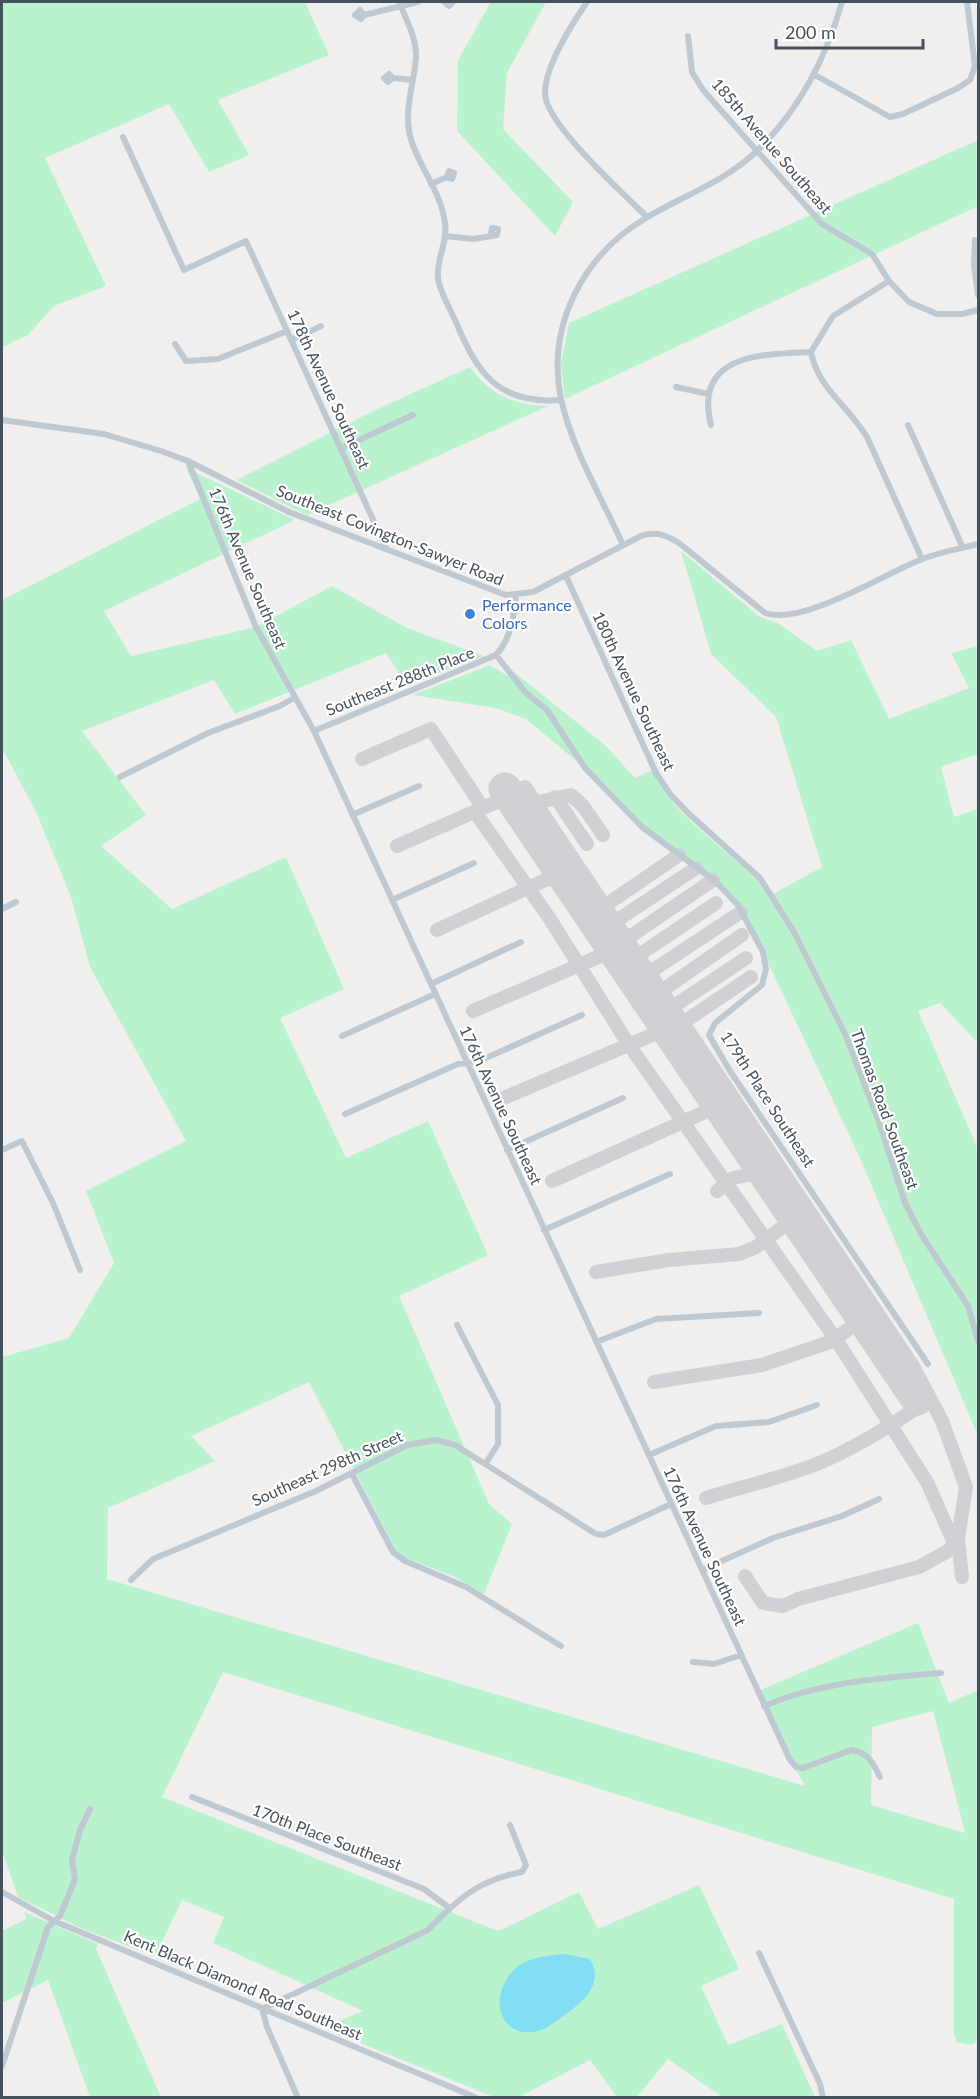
<svg xmlns="http://www.w3.org/2000/svg" width="980" height="2099" viewBox="0 0 980 2099" font-family="Lato,sans-serif">
<style>
.green{fill:#b9f3ce;fill-rule:evenodd}
.water{fill:#82def3}
.lines{fill:none;stroke-linecap:round;stroke-linejoin:round}
.taxiway{stroke:#d0d1d4;stroke-width:14}
.runway{stroke:#d0d1d4;stroke-width:33}
.minor{stroke:#bec9d2;stroke-width:6}
.shop-dot{fill:#3f7fe0;stroke:#fff;stroke-width:2}
.labels{text-anchor:middle;stroke-width:4.5;stroke-linejoin:round;paint-order:stroke}
.street-label{font-size:16px;fill:#45525e;stroke:#fff}
.shop-label{font-size:16px;fill:#366cbe;stroke:#fff;text-anchor:start}
</style>
<rect width="100%" height="100%" fill="#f1eeee"/>
<path class="green" d="M 2,2 L 305,2 L 329,55 L 218,100 L 249,155 L 209,172 L 169,104 L 45,158 L 106,286 L 54,306 L 28,335 L 2,347 Z
M 491,2 L 546,2 L 507,73 L 503,129 L 573,202 L 555,236 L 457,131 L 458,60 Z
M 978,140 L 978,206 L 565,399 L 561,364 L 569,323 Z
M 470,367 C 489,394 515,406 548,406 L 307,515 L 237,480 L 371,412 Z
M 186,468 L 295,520 L 104,611 L 131,656 L 256,627 L 332,586 L 407,628 L 484,656 L 407,686 L 386,653 L 235,714 L 214,680 L 82,731 L 146,815 L 101,846 L 172,909 L 286,857 L 344,989 L 280,1018 L 346,1158 L 428,1121 L 488,1255 L 399,1296 L 489,1504 L 512,1524 L 484,1594 L 455,1577 L 401,1556 L 395,1549 L 309,1382 L 191,1436 L 215,1461 L 108,1508 L 107,1579 L 805,1786 L 790,1760 L 758,1691 L 918,1623 L 949,1703 L 978,1690 L 978,2040 L 971,2045 L 957,2042 L 954,2035 L 954,1899 L 223,1672 L 162,1797 L 498,1931 L 579,1892 L 598,1929 L 699,1885 L 739,1969 L 701,1986 L 728,2045 L 782,2024 L 815,2097 L 722,2097 L 668,2059 L 637,2097 L 617,2097 L 590,2060 L 519,2097 L 494,2097 L 323,2028 L 363,2011 L 213,1943 L 224,1917 L 182,1900 L 155,1956 L 83,1929 L 18,1897 L 2,1850 L 2,1357 L 69,1338 L 114,1263 L 86,1191 L 186,1141 L 90,967 L 71,897 L 37,814 L 2,748 L 2,600 L 200,499 ZM 933,1711 L 965,1832 L 965,1833 L 871,1805 L 872,1727 Z
M 681,551 L 760,617 L 778,623 L 817,651 L 851,640 L 889,719 L 969,688 L 951,653 L 978,646 L 978,754 L 941,767 L 954,817 L 978,809 L 978,1043 L 940,1003 L 918,1011 L 978,1149 L 978,1436 L 859,1156 L 763,952 L 738,905 L 713,880 L 642,827 L 585,768 L 526,719 L 495,708 L 413,695 L 490,665 L 508,676 L 514,672 L 605,745 L 635,778 L 652,770 C 678,825 734,850 771,895 L 822,867 L 776,717 L 711,654 Z
M 24,1912 L 98,1944 L 96,1949 L 161,2097 L 90,2097 L 48,1980 L 2,2003 L 2,1931 L 26,1919 Z"/>
<path class="water" d="M 564,1954 L 590,1959 C 605,1985 582,2003 562,2017 C 553,2023 545,2031 533,2032 C 503,2036 492,2005 505,1982 C 517,1959 540,1956 564,1954 Z"/>
<g class="lines">
<path class="taxiway" d="M 362,759 L 431,729 L 483,808
M 555,797 L 587,844
M 534,803 L 571,795 L 583,806 L 603,835
M 475,812 L 550,919 L 629,1045 L 835,1338 L 927,1482 L 954,1543
M 397,846 L 510,796 L 525,787 L 913,1366 L 901,1375
M 603,907 L 679,855
M 613,923 L 696,868
M 437,930 L 545,880 L 565,878
M 625,940 L 713,880
M 636,957 L 716,903
M 647,974 L 741,912
M 660,992 L 742,935
M 671,1008 L 746,958
M 473,1011 L 614,950
M 681,1024 L 751,977
M 690,1064 L 691,1038
M 499,1100 L 666,1029
M 552,1181 L 718,1106
M 717,1191 L 733,1178 L 763,1172
M 596,1272 L 669,1260 L 739,1254 L 756,1247 L 806,1209
M 654,1382 L 762,1365 L 830,1342 L 875,1311
M 706,1498 C 744,1486 781,1478 817,1464 C 858,1447 894,1424 930,1399
M 958,1538 L 962,1577
M 745,1576 L 763,1603 L 783,1606 L 798,1599 L 919,1567 L 948,1551 L 958,1538 L 966,1487 L 942,1421 L 913,1366"/>
<path class="runway" d="M 505,789 L 917,1399"/>
<path class="minor" d="M 399,2 C 406,19 417,39 416,58 C 414,82 405,107 409,131 C 415,163 442,191 445,224 C 448,242 436,259 438,278 C 440,292 449,307 455,320 C 477,372 497,405 561,400
M 444,2 L 449,6 L 453,2
M 587,2 C 572,24 544,67 545,94 C 546,124 623,193 647,217
M 364,15 L 360,10 L 355,15 L 361,19 L 364,15 L 418,2
M 688,36 L 692,72 L 703,90 L 822,224 L 872,254 L 889,281 L 909,302 L 937,314 L 962,314 L 978,310
M 815,75 L 890,117 L 903,114 L 958,88 L 970,80 L 975,66 L 967,2
M 393,78 L 388,82 L 384,78 L 389,74 L 393,78 L 412,80
M 123,137 L 184,270 L 246,241 L 386,548
M 431,184 L 447,177 L 452,179 L 454,173 L 449,171 L 447,177
M 445,236 L 474,239 L 497,235 L 498,229 L 492,228 L 491,234
M 975,240 L 974,265 L 978,295
M 291,340 L 321,326
M 175,344 L 186,361 L 218,359 L 287,331
M 811,352 C 818,389 848,405 867,437 L 922,559
M 676,387 L 709,394
M 2,420 L 104,434 L 161,451 L 188,461 L 289,512 L 506,595 L 533,592 L 641,536 C 656,531 666,535 679,543 L 765,613 C 802,626 882,575 920,560 C 939,552 959,549 978,544
M 711,425 C 693,354 762,354 811,352 L 833,316 L 889,281
M 908,425 L 963,548
M 342,448 L 413,415
M 188,461 L 256,627 L 314,731 L 790,1760 L 796,1767 L 803,1768 L 851,1750 C 868,1752 873,1763 880,1777
M 623,545 C 602,498 572,449 561,399 C 546,326 583,255 646,218 C 684,195 725,182 758,150 C 801,108 826,58 842,2
M 566,576 L 656,773 L 670,794 L 688,813 L 760,878 L 794,932 L 845,1034 L 879,1122 L 905,1203 L 921,1234 L 968,1306 L 978,1341
M 496,655 L 526,693 L 547,710 L 585,768 L 642,827 L 715,881 L 738,905 L 763,952 L 766,969 L 762,985 L 715,1023 L 709,1035 L 730,1071 L 928,1364
M 314,731 L 496,655 C 511,639 514,616 516,595
M 120,777 L 208,733 L 280,706 L 294,698
M 352,815 L 419,786
M 392,900 L 474,863
M 2,909 L 16,902
M 431,984 L 521,942
M 342,1036 L 435,994
M 345,1114 L 458,1064 L 477,1062 L 582,1015
M 2,1150 L 22,1141 L 53,1203 L 80,1270
M 507,1150 L 623,1098
M 544,1230 L 670,1174
M 457,1325 L 498,1405 L 498,1444 L 486,1463
M 596,1342 L 656,1319 L 759,1313
M 649,1455 L 716,1426 L 769,1422 L 817,1405
M 352,1474 L 393,1552 L 405,1561 L 466,1587 L 561,1646
M 702,1570 L 773,1538 L 842,1516 L 879,1499
M 131,1580 L 153,1559 L 316,1491 L 407,1445 L 436,1440 L 455,1445 L 596,1534 L 604,1535 L 671,1504
M 693,1662 L 714,1664 L 741,1655
M 764,1706 C 820,1682 881,1678 941,1673
M 192,1797 L 424,1889 L 448,1907
M 2,1892 L 54,1921 L 477,2098
M 759,1953 L 820,2084 L 823,2098
M 2,2066 L 48,1927 L 60,1916 L 75,1879 L 72,1860 L 80,1830 L 90,1809
M 298,2098 L 267,2027 L 262,2009 L 428,1930 C 458,1899 478,1880 522,1872 L 526,1865 L 510,1825"/>
</g>
<circle class="shop-dot" cx="470" cy="614" r="6"/>
<g class="labels">
<g class="street-label">
<text transform="translate(772 146) rotate(49)" y="6">185th Avenue Southeast</text>
<text transform="translate(329 389) rotate(65)" y="6">178th Avenue Southeast</text>
<text transform="translate(390 535) rotate(22)" y="6">Southeast Covington-Sawyer Road</text>
<text transform="translate(248 568) rotate(67)" y="6">176th Avenue Southeast</text>
<text transform="translate(400 681) rotate(-22)" y="6">Southeast 288th Place</text>
<text transform="translate(634 691) rotate(65)" y="6">180th Avenue Southeast</text>
<text transform="translate(768 1099) rotate(57)" y="6">179th Place Southeast</text>
<text transform="translate(501 1105) rotate(65)" y="6">176th Avenue Southeast</text>
<text transform="translate(885 1109) rotate(70)" y="6">Thomas Road Southeast</text>
<text transform="translate(327 1468) rotate(-24)" y="6">Southeast 298th Street</text>
<text transform="translate(705 1546) rotate(65)" y="6">176th Avenue Southeast</text>
<text transform="translate(327 1837) rotate(21)" y="6">170th Place Southeast</text>
<text transform="translate(243 1985) rotate(23)" y="6">Kent Black Diamond Road Southeast</text>
</g>
<g class="shop-label">
<text x="482" y="611">Performance<tspan x="482" dy="18">Colors</tspan></text>
</g>
</g>
<rect width="980" height="2099" fill="none" stroke="#45525e" stroke-width="6"/>
<path d="M776 39v9h147v-9" fill="none" stroke="#45525e" stroke-width="3"/>
<text x="785" y="39" font-size="18" fill="#45525e" stroke="#ffffff" stroke-width="4.5" paint-order="stroke">200 m</text>
</svg>
